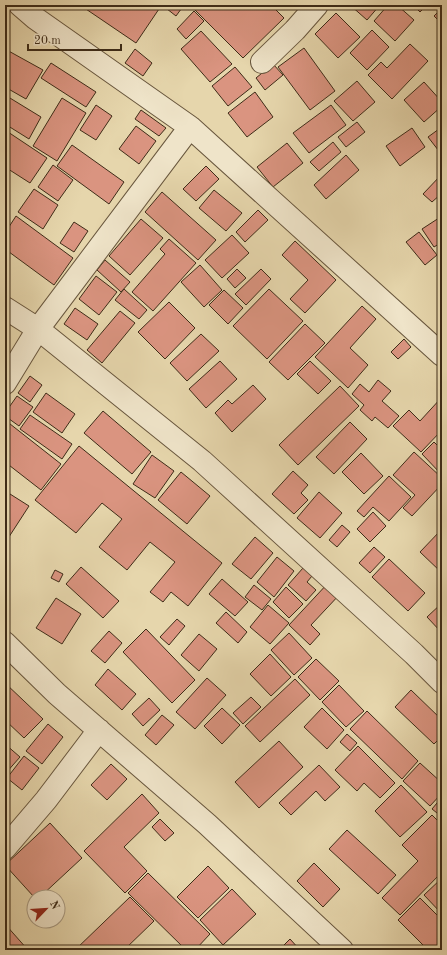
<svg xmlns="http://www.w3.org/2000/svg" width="447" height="955" viewBox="0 0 447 955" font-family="'Old Standard TT',serif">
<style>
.building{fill:#da9480;stroke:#3e2c18}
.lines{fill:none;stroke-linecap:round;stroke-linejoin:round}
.street-casing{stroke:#68563d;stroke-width:24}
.street{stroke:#efe4c9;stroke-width:22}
</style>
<rect width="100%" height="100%" fill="#e6d6ac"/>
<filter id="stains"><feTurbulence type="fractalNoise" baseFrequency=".005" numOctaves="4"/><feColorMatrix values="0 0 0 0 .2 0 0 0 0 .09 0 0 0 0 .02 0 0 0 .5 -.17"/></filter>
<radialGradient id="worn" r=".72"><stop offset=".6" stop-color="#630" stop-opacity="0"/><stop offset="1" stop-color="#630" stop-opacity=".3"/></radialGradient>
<path class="building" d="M 80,5 L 160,5 L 161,6 L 136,43 Z
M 162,5 L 184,5 L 176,16 Z
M 200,5 L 271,5 L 284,18 L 243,58 L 195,10 Z
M 350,5 L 380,5 L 367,20 Z
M 388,5 L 397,5 L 414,20 L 395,41 L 374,21 Z
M 413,5 L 427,5 L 420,12 Z
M 442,8 L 442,24 L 434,16 Z
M 194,11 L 204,21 L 186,39 L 177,29 Z
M 336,13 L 360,37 L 338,58 L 315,34 Z
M 372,30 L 389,47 L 367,70 L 350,53 Z
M 201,31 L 232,64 L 210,82 L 181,49 Z
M 410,44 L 428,61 L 392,99 L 368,75 L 381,62 L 387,68 Z
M 304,48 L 335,91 L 310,110 L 278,67 Z
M 5,49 L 43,70 L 26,99 L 5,87 Z
M 135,49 L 152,63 L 143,76 L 125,63 Z
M 51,63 L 96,92 L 86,107 L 41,78 Z
M 273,64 L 283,75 L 265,90 L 256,78 Z
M 235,67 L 252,87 L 228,106 L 212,86 Z
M 357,81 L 375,102 L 353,121 L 334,101 Z
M 424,82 L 442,102 L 442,106 L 424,122 L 404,100 Z
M 255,92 L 273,117 L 247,137 L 228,113 Z
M 5,95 L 41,117 L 29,139 L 5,124 Z
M 62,98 L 86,113 L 57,161 L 33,146 Z
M 96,105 L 112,116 L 96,140 L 80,130 Z
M 331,105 L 346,125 L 309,153 L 293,133 Z
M 141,110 L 166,128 L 159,136 L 135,119 Z
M 357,122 L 365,132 L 346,147 L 338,137 Z
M 136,126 L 156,141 L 139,164 L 119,149 Z
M 412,128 L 425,147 L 400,166 L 386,146 Z
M 439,129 L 442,133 L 442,155 L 428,137 Z
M 5,130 L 47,158 L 30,183 L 5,167 Z
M 333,142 L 341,152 L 319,171 L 310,162 Z
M 287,143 L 303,163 L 273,187 L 257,167 Z
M 72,145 L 124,182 L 109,204 L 57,166 Z
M 346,155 L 359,170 L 326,199 L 314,185 Z
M 53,165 L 73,180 L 58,201 L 38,187 Z
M 206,166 L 219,179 L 196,201 L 183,189 Z
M 442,174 L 442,196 L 441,194 L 432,202 L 423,194 Z
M 34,189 L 58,205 L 43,229 L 18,212 Z
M 214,190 L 242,213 L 226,231 L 199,208 Z
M 162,192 L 216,240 L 198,260 L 145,212 Z
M 258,210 L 268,220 L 245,242 L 236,232 Z
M 16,216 L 73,258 L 54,285 L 5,249 L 5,233 Z
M 442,216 L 442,242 L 434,247 L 422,229 Z
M 141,219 L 163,238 L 130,275 L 109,256 Z
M 74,222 L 88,231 L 74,252 L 60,243 Z
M 419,232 L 437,255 L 425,265 L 406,242 Z
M 232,235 L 249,253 L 222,278 L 205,260 Z
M 169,239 L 196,263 L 153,311 L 132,292 L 165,254 L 160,249 Z
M 295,241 L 336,280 L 305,313 L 290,299 L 308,280 L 282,255 Z
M 105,260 L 130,282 L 121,292 L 97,270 Z
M 200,265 L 222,290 L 204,307 L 181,282 Z
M 237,269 L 246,278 L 235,288 L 227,279 Z
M 261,269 L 271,279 L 246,305 L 235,294 Z
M 96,276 L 117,292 L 99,315 L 79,299 Z
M 124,289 L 147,310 L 139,319 L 115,300 Z
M 269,289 L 303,321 L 267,359 L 233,326 Z
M 224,290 L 243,308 L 228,324 L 209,305 Z
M 169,302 L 195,328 L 165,359 L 138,332 Z
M 362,306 L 376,319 L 350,348 L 368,365 L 348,388 L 315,357 Z
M 75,308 L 98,324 L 87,340 L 64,324 Z
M 120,311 L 135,323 L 102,363 L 87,350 Z
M 305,324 L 325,343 L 288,380 L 269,362 Z
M 201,334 L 219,351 L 187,381 L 170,363 Z
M 404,339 L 411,347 L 398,359 L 391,352 Z
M 220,361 L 237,379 L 206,408 L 189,389 Z
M 310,361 L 331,381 L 318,394 L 297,374 Z
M 30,376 L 42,385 L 30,402 L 18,393 Z
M 378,380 L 391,391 L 382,401 L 399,416 L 388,428 L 375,417 L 372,421 L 360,410 L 364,405 L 352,394 L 360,384 L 369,392 Z
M 253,385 L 266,399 L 232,432 L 215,413 L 228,400 L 232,404 Z
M 340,386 L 359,406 L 298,465 L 279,445 Z
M 46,393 L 75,414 L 62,433 L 33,412 Z
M 17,396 L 33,407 L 19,426 L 5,416 L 5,413 Z
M 442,397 L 442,430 L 421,452 L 393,426 L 409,410 L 420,421 Z
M 103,411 L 151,452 L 132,474 L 84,433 Z
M 30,415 L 72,444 L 62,459 L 20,429 Z
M 5,420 L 61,464 L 41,490 L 5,462 Z
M 350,422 L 367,439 L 334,474 L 316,457 Z
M 434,442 L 442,450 L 442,475 L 422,454 Z
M 79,446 L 222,563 L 188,606 L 171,592 L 163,602 L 150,592 L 175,562 L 150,542 L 127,570 L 99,547 L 122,519 L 102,503 L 76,533 L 35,500 Z
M 414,452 L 442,478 L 442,484 L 412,516 L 403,508 L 415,495 L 393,475 Z
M 361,453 L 383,476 L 364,494 L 342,472 Z
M 152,455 L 174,471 L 155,498 L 133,484 Z
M 293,471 L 308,485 L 301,493 L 308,500 L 294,514 L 272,494 Z
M 181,472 L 210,496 L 187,524 L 158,500 Z
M 389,476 L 411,497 L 389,521 L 373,507 L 364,517 L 357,511 Z
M 319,492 L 342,513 L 320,538 L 297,518 Z
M 10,494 L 29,506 L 5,543 L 5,502 Z
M 373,512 L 386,526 L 370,542 L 357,529 Z
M 342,525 L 350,532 L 337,547 L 329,540 Z
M 441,530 L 442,531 L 442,573 L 420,552 Z
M 255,537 L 273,553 L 251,579 L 232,564 Z
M 374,547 L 385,557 L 370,573 L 359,563 Z
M 277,557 L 294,571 L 274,597 L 257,582 Z
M 389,559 L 425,593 L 408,611 L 372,577 Z
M 81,567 L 119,601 L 103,618 L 66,584 Z
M 303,568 L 312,576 L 307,582 L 316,590 L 306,601 L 288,585 Z
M 55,570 L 63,574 L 59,582 L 51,578 Z
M 222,579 L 248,602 L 235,616 L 209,594 Z
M 329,582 L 341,593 L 311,625 L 320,634 L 310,645 L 289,625 Z
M 254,585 L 271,599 L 262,610 L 245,597 Z
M 286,587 L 303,604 L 289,618 L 273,602 Z
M 56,598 L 81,614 L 62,644 L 36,628 Z
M 442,603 L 442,633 L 427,617 Z
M 268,605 L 289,623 L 270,644 L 250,627 Z
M 226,612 L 247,632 L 238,643 L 216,623 Z
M 177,619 L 185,626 L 169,645 L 160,637 Z
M 146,629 L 195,680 L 172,703 L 123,652 Z
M 109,631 L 122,643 L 105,663 L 91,651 Z
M 289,633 L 312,658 L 294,675 L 271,650 Z
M 199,634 L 217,649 L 199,671 L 181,655 Z
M 270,654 L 291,677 L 271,696 L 250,674 Z
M 316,659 L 339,681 L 320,700 L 298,677 Z
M 108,669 L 136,694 L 122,710 L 95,685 Z
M 207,678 L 226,695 L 195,729 L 176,712 Z
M 295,679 L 310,695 L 260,742 L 245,726 Z
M 5,683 L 43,719 L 24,738 L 5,720 Z
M 339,685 L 364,711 L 346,727 L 322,702 Z
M 411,690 L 442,720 L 442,736 L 434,744 L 395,707 Z
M 251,697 L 261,707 L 243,724 L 233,713 Z
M 149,698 L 160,710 L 143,726 L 132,714 Z
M 222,708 L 240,725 L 222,744 L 204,726 Z
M 322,708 L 344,730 L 327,749 L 304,727 Z
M 367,711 L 418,761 L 402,779 L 350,729 Z
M 162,715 L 174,725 L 156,745 L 145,735 Z
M 48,724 L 63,737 L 42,764 L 26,751 Z
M 347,734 L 357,743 L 350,751 L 340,742 Z
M 279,741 L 303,767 L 259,808 L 235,782 Z
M 5,744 L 20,757 L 5,774 Z
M 358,746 L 395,783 L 380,798 L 364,783 L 357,791 L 335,770 Z
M 24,756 L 39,768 L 22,790 L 7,778 Z
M 420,763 L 442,783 L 442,793 L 430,806 L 403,781 Z
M 111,764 L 127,779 L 107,800 L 91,785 Z
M 319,765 L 340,787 L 325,801 L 316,791 L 291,815 L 279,803 Z
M 401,785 L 427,812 L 400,837 L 375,811 Z
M 142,794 L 159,813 L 124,847 L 147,871 L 125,893 L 84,851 Z
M 442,797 L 442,817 L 432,809 Z
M 432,815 L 442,825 L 442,872 L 400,915 L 382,898 L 418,861 L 402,845 Z
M 160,819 L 174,833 L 165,841 L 152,827 Z
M 50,823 L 82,858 L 40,897 L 34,897 L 5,865 Z
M 347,830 L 396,875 L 378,894 L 329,849 Z
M 314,863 L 340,889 L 323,907 L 297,881 Z
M 208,866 L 229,888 L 198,918 L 177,897 Z
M 148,873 L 210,934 L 195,950 L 186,950 L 128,893 Z
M 442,878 L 442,914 L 424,895 Z
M 232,889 L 256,914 L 223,945 L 200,920 Z
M 130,897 L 154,921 L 124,950 L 75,950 Z
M 420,898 L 442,920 L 442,950 L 428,950 L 398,920 Z
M 5,924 L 28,950 L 5,950 Z
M 290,939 L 300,950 L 279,950 Z"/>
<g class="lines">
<g class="street-casing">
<path id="street" d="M 20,5 L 35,18 L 190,127 L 442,355
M 262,62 L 295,30 L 317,5
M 5,308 L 38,329 L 202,461 L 414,654 L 442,682
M 5,383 L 38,329 L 190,127
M 5,643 L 57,694 L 207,824 L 342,950
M 5,848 L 46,800 L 99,730"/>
</g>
<use href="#street" class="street"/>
</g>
<rect width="447" height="955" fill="none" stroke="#e6d6ac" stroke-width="20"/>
<rect x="6" y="6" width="435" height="943" fill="none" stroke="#3e2c18" stroke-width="2"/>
<rect x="10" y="10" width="427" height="935" fill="none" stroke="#3e2c18"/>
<g transform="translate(46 909) rotate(65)"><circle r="19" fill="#efe4c9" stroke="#a89a82"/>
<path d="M0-3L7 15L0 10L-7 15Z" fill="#8f2418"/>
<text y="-6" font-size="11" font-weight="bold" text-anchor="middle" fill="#3e2c18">N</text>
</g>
<path d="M28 44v6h93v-6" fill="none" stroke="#3e2c18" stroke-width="2"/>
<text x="34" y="44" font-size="12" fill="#3e2c18" stroke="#efe4c9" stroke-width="3" paint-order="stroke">20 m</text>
<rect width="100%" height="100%" filter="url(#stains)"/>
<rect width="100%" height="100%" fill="url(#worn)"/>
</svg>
